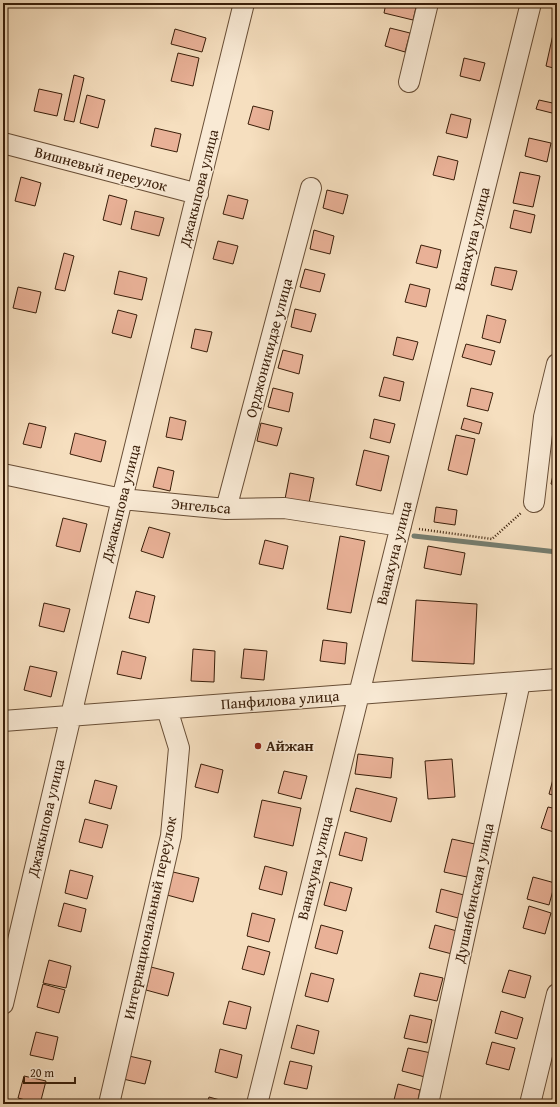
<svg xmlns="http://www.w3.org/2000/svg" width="560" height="1107" viewBox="0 0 560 1107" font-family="'Gentium Book Plus',serif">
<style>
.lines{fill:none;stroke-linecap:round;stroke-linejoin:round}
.stream{stroke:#757d6f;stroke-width:5}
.building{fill:#e9b197;stroke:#391e09}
.minor-casing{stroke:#684e36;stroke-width:22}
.path{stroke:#391e09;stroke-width:2.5;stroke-dasharray:1 2;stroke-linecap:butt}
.minor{stroke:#f9ead5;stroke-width:20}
.poi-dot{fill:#8f2418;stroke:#f9ead5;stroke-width:1.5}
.labels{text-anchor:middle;stroke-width:3;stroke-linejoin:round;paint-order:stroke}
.street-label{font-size:15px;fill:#391e09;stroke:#f9ead5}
.poi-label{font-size:15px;font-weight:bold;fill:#391e09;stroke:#f9ead5;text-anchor:start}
</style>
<rect width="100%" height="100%" fill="#f6dfbf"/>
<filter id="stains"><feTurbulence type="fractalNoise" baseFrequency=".005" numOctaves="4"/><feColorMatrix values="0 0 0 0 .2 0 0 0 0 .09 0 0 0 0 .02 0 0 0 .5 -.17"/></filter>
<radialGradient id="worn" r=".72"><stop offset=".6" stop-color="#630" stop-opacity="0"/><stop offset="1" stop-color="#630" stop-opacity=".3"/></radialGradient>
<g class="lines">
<path class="stream" d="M 414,536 L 557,552"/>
</g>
<path class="building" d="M 281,3 L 295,3 L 295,6 Z
M 386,3 L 417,3 L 413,20 L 384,13 Z
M 390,28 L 410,33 L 405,52 L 385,46 Z
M 175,29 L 206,38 L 202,52 L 171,44 Z
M 554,30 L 557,31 L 557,69 L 546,66 Z
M 178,53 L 199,58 L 193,86 L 171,81 Z
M 464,58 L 485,63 L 480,81 L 460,76 Z
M 74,75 L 84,78 L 74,122 L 64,120 Z
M 39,89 L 62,94 L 57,116 L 34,111 Z
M 87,95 L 105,100 L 98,128 L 80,123 Z
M 539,100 L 557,104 L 556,114 L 536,109 Z
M 253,106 L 273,111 L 269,130 L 248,124 Z
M 451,114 L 471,119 L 467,138 L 446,133 Z
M 155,128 L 181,134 L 177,152 L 151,146 Z
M 529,138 L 551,143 L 547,162 L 525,156 Z
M 438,156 L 458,161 L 454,180 L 433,175 Z
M 520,172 L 540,176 L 533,207 L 513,203 Z
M 21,177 L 41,183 L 35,206 L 15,201 Z
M 327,190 L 348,195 L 343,214 L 323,208 Z
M 109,195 L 127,200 L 121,225 L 103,220 Z
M 228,195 L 248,200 L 243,219 L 223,214 Z
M 514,210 L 535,215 L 531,233 L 510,228 Z
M 135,211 L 164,218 L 159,236 L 131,229 Z
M 314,230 L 334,236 L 330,254 L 310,249 Z
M 218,241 L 238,246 L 233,264 L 213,259 Z
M 421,245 L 441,250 L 437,268 L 416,263 Z
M 64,253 L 74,256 L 65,291 L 55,289 Z
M 495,267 L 517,271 L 512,290 L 491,285 Z
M 305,269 L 325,274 L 320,292 L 300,287 Z
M 119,271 L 147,278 L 142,300 L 114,294 Z
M 410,284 L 430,289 L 426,307 L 405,302 Z
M 18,287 L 41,292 L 36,313 L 13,308 Z
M 295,309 L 316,314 L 311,332 L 291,327 Z
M 118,310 L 137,315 L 131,338 L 112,333 Z
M 487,315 L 506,320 L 500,343 L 482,338 Z
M 195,329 L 212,332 L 207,352 L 191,348 Z
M 397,337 L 418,342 L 413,360 L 393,355 Z
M 466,344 L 495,351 L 491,365 L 462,357 Z
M 283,350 L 303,355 L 299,374 L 278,368 Z
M 384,377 L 404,382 L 400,401 L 379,396 Z
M 273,388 L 293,393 L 289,412 L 268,407 Z
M 471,388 L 493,393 L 488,411 L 467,406 Z
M 3,411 L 6,412 L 3,423 Z
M 170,417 L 186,421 L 182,440 L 166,437 Z
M 464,418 L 482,423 L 479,434 L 461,429 Z
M 374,419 L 395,424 L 390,443 L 370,438 Z
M 29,423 L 46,427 L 41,448 L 23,444 Z
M 261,423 L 282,428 L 277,446 L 257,441 Z
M 75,433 L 106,441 L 101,462 L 70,454 Z
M 456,435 L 475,439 L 467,475 L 448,470 Z
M 364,450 L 389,456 L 381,491 L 356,485 Z
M 555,466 L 557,467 L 557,486 L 551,484 Z
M 158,467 L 174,471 L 170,491 L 153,487 Z
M 290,473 L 314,478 L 309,503 L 285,499 Z
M 436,507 L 457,510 L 455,525 L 434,522 Z
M 63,518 L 87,524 L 80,552 L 56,546 Z
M 149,527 L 170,533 L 163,558 L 141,551 Z
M 340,536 L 365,541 L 351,613 L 327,609 Z
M 265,540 L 288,546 L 283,569 L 259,564 Z
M 428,546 L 465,553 L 461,575 L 424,568 Z
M 136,591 L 155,596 L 149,623 L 129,618 Z
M 416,600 L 477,604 L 474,664 L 412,661 Z
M 44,603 L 70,609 L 64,632 L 39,626 Z
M 323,640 L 347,643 L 345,664 L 320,661 Z
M 193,649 L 215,651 L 214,682 L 191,681 Z
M 244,649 L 267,651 L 264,680 L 241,678 Z
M 122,651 L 146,657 L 141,679 L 117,674 Z
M 30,666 L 57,672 L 51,697 L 24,690 Z
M 358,754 L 393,758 L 391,778 L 355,774 Z
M 452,759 L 455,797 L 428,799 L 425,761 Z
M 201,764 L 223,770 L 218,793 L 195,787 Z
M 284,771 L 307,776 L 301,799 L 278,793 Z
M 555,772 L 557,773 L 557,796 L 549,794 Z
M 95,780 L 117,786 L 111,809 L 89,803 Z
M 356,788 L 397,798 L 391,822 L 350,811 Z
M 262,800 L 301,808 L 293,846 L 254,837 Z
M 548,807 L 557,809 L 557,833 L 541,828 Z
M 85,819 L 108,825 L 102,848 L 79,842 Z
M 345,832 L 367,838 L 362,861 L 339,855 Z
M 452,839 L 475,844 L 467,877 L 444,872 Z
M 265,866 L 287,872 L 282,895 L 259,889 Z
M 70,870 L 93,876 L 87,899 L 65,893 Z
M 173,872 L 199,878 L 193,902 L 167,895 Z
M 533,877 L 555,883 L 549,905 L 527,899 Z
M 330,882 L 352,888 L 346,911 L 324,905 Z
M 441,889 L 464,895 L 458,918 L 436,912 Z
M 64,903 L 86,909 L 81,932 L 58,926 Z
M 529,906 L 551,913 L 545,934 L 523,928 Z
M 252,913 L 275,919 L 269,942 L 247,936 Z
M 321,925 L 343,931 L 337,954 L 315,948 Z
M 435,925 L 457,931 L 452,954 L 429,948 Z
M 248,946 L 270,952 L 264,975 L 242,969 Z
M 49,960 L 71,966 L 66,988 L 43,983 Z
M 151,967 L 174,973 L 168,996 L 146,990 Z
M 509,970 L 531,976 L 525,998 L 502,992 Z
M 311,973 L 334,979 L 328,1002 L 305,996 Z
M 420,973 L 443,978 L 437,1001 L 414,996 Z
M 43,984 L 65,990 L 59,1013 L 37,1007 Z
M 229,1001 L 251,1007 L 246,1029 L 223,1024 Z
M 501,1011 L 523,1018 L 517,1039 L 495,1033 Z
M 410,1015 L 432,1020 L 427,1043 L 404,1038 Z
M 297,1025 L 319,1031 L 314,1054 L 291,1048 Z
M 36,1032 L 58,1037 L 53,1060 L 30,1055 Z
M 492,1042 L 515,1048 L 509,1070 L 486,1064 Z
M 408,1048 L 431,1053 L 425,1077 L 402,1071 Z
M 220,1049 L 242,1055 L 237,1078 L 215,1072 Z
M 129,1056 L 151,1061 L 145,1084 L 123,1079 Z
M 290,1061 L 312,1066 L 307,1089 L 284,1084 Z
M 24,1076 L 46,1081 L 40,1104 L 18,1098 Z
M 398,1084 L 420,1090 L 417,1104 L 393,1104 Z
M 209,1097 L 231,1103 L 231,1104 L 207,1104 Z"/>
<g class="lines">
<g class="minor-casing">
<path id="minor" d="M 409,82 L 428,3
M 3,143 L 198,194
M 3,474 L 122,499 L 226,509 L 284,508 L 401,526
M 534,502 L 544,417 L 557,364
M 226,509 L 311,188
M 3,721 L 557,679
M 3,1004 L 122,499 L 244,3
M 109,1104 L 171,836 L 179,748 L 167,709
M 257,1104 L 531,3
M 428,1104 L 520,682
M 530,1104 L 557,994"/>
</g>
<path class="path" d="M 419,529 L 492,539 L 521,513"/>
<use href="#minor" class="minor"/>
</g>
<circle class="poi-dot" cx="258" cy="746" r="4"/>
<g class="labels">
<g class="street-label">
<text transform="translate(101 169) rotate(15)" y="5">Вишневый переулок</text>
<text transform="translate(199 188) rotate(-76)" y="5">Джакыпова улица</text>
<text transform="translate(472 239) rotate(-76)" y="5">Ванахуна улица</text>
<text transform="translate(269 348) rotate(-75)" y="5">Орджоникидзе улица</text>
<text transform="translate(121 503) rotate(-76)" y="5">Джакыпова улица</text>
<text transform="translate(201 506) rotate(5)" y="5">Энгельса</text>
<text transform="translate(394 553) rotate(-76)" y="5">Ванахуна улица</text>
<text transform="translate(280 700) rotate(-4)" y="5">Панфилова улица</text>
<text transform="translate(46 818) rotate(-77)" y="5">Джакыпова улица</text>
<text transform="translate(315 868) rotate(-76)" y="5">Ванахуна улица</text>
<text transform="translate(474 893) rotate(-78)" y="5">Душанбинская улица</text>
<text transform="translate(150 918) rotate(-78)" y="5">Интернациональный переулок</text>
</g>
<g class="poi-label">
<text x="266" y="751">Айжан</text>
</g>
</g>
<rect width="560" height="1107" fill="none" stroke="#f6dfbf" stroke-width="16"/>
<rect x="4" y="4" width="552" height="1099" fill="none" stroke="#391e09" stroke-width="2"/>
<rect x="8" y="8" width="544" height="1091" fill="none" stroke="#391e09"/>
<path d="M24 1077v6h51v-6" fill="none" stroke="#391e09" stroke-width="2"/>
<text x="30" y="1077" font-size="12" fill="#391e09" stroke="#f9ead5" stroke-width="3" paint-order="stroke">20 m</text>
<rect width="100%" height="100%" filter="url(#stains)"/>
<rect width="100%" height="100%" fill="url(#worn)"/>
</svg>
